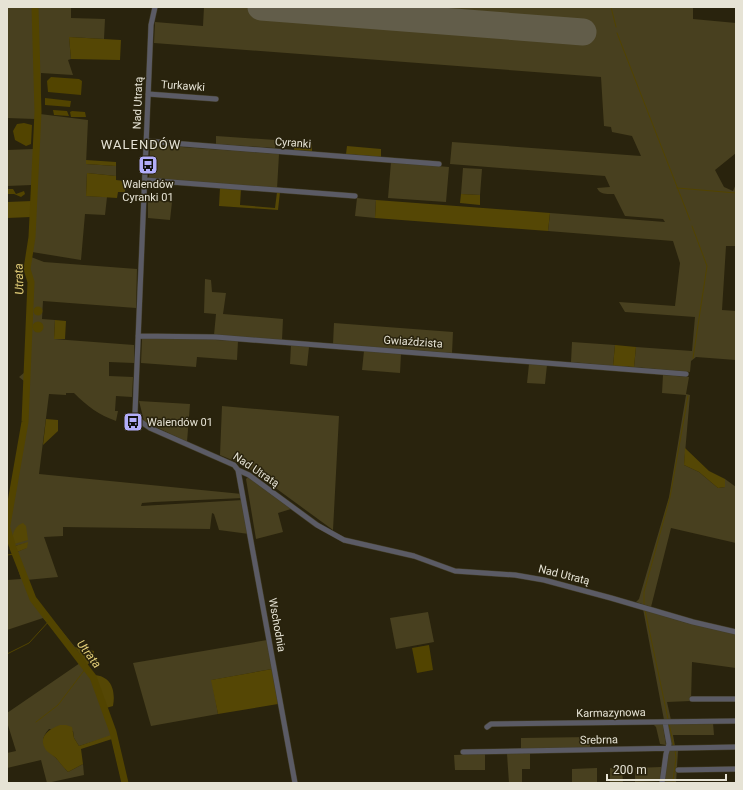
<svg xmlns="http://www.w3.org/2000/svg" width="743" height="790" viewBox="0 0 743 790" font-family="Roboto,sans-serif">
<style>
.green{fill:#48401f;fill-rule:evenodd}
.forest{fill:#554705}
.water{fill:#524400}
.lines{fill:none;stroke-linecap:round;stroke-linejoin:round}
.stream{stroke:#524400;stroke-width:1}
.river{stroke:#524400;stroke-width:7}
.runway{stroke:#625d4a;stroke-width:27}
.minor-casing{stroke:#433e29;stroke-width:6}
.minor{stroke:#5b5b65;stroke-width:5}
.labels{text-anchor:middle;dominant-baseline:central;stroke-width:3;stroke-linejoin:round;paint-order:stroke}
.street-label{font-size:11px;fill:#e6e3d5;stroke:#29230d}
.poi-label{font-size:11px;fill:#e6e3d5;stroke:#29230d}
.water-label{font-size:12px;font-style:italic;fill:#e3ce78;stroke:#29230d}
.quarter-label{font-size:13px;letter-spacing:1px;fill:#e6e3d5;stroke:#29230d}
</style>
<rect width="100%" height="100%" fill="#29230d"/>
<!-- green -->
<path class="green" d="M7,7H71V18L105,19L104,39L69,37L71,59L68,60L73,75L41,73L40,114L88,120L86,164L116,166V176L87,173L86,196L107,197L105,215L85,214L81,260L32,252L31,257L44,262L137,269L136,308L43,301L42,319L55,320L54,339L134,345V363L109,362V376L133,377L132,397L116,396L115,411H118L116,421C99,415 87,406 74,393H66V395L49,394L39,474L242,494L243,498L154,502L142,503L141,506L243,500L249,534L219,530L214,514L212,513L210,529L63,527V536L44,537L58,577L26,580L34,597L75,647L93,673L115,733L126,783H122L111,736L79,746L74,738L73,731L49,729C37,742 46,748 55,757C60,762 64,768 68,772L83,764L84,775L47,783L41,760L7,768V753L16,751L7,722V713L80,663L43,618L7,630V580L21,579L7,533V516L23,422L25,390L24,381L19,377L25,372L29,286L25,271L30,234L32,185L7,186V150L34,149L35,119L7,118ZM27,543L26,548L17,552L15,546Z
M204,7H693V19L736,23V153L715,170L724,187L733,191L736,184V246H726L722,310L736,311V360L696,357L691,361L690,372L634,367L636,347L692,351L695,317L625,312L619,302L675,306L680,263L673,241L548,231L550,213L665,222L663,219L625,216L614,194C607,194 600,195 597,188L610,187L605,176L450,164L452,142L641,156L632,136L612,132L611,127L604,126L601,77L154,43L155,22L203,26Z
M216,136L276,140L275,148L216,144Z
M154,145L279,154L277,189L150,179L149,178L150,146Z
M391,162L449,167L446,202L388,198Z
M463,168L482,169L480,195L461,194Z
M357,198L376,200L375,218L355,216Z
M148,200L172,202L170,220L148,218Z
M205,279L211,280L212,292L226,293L223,314L283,319L282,340L214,335L216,314L204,313Z
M334,323L453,332L452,353L333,344Z
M152,337L238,341L237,360L197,357L196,367L141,363L142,339Z
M572,342L615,345L613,366L571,362Z
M291,345L309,347L307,366L290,364Z
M364,351L401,354L400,373L362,370Z
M529,364L547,365L545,384L527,383Z
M663,375L689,377L686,394L690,395L684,465L699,472L718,488L725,487V479L736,487V543L671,528L651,607L636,602L639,599L669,497L686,395L662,393Z
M139,401L190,404L187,442L144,421Z
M222,406L339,416L333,530L244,465L220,455Z
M248,477L291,509L278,513L283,532L256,539L246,479Z
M643,609L683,622L736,634V668L692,662L691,701L667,702L671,720H664Z
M428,612L434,642L396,649L390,618Z
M267,640L272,669L212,680L218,714L151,726L133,663Z
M713,723L714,735H673L675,746L670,744L668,724Z
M653,724L663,725L666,745L660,744L656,727Z
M590,737V749L521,750V738Z
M669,750L678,751L676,783H664Z
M530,753V769H522V783H509L507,754Z
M485,754V770H455L454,755Z
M661,767L660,781L635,782V768Z
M597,768V783H572V769Z
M610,768H622L623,783H610Z"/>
<!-- forest -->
<path class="forest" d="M69,37L121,40L120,60L71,59Z
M295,142L312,143V151L294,150Z
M347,146L381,149V157L346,154Z
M86,160L116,162V166L86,164Z
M87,173L116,176V180L125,181V192H118L117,198L86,196Z
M220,188L241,189L240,205L275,208L277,192H280L278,210L219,206Z
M461,194L480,195V205L460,203Z
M376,200L550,213L548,231L375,218Z
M32,201L31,217L7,218V202Z
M55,320L66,321L65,339H54Z
M615,345L636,347L634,367L613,366Z
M46,419L58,420V431L43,445Z
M685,448L709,471L725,479V487L718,488L699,472L684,465Z
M23,523L26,526L28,540L14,544C11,536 14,526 23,523Z
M28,542L27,548L17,552L15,546Z
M75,647L94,651L93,660L87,665Z
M272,669L278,704L218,714L211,680Z
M94,675C111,676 116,690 113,706L106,708Z
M60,725H66L72,727L74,738L79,746L111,735L112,739L81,749L83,764L68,772C64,768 60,763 56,758C53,755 48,753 46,750C37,737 49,729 60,725Z"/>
<!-- water -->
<path class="water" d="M51,77L79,79L82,81L81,95L48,92L47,81Z
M45,98L71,101L70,107L45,105Z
M53,110L67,111L69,116L54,115Z
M72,111L85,112L86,117H71L70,112Z
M24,123L32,125L31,144L26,146L15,140L13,131L17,124Z
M7,189H13L16,194L24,191L25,194L21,197L14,194H7Z
M33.5 311a4.5 4.5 0 1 1 9 0a4.5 4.5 0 1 1-9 0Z
M32.5 327a5.5 5.5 0 1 1 11 0a5.5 5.5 0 1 1-11 0Z
M429,645L433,670L417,673L412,648Z"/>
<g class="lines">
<!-- stream -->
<path class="stream" d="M611,7L616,27
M617,33L690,220
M677,188L736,193
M692,226L707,266L693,358
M7,555L15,554
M644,605V592L670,497L688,396
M645,610L668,719
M7,654L29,643L50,620
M36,722L58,705L86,668
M669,724L674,746
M673,781L676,758L675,750"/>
<!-- river -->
<path class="river" d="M7,525L25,422L31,282L27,269L32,237L38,112L35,7
M7,528L12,545
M13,548L33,599L93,677L113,732L125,783"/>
<!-- runway -->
<path class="runway" d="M261,7L583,32"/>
<!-- minor casing -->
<g class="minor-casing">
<path id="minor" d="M155,7L151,25L135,413L137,419L150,428L234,465L238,470L249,475L317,525L344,540L414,556L455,571L515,575L544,580L611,598L693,622L736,632
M148,94L216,99
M146,141L439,164
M145,180L355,196
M138,336L216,337L686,374
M238,470L295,783
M692,699H736
M487,727L491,724L736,721
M463,752L736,747
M678,770L736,769
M662,783L666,754L669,744L665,722"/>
</g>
<!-- minor -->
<use href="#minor" class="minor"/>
</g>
<!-- icons -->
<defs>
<g id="bus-square" transform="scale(1)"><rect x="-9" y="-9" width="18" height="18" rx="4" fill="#b2adf9" stroke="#29230d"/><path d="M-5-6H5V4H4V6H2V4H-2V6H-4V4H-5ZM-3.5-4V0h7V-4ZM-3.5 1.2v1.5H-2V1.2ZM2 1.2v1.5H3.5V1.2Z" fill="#111"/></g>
</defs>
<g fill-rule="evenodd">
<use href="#bus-square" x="148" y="165"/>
<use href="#bus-square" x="133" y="422"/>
</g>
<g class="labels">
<!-- street labels -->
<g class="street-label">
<text transform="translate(183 86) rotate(4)">Turkawki</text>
<text transform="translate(138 103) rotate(-88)">Nad Utratą</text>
<text transform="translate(293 143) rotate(4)">Cyranki</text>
<text transform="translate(413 342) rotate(4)">Gwiaździsta</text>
<text transform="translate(256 470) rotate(34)">Nad Utratą</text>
<text transform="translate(564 575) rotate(14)">Nad Utratą</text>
<text transform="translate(277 625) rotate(80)">Wschodnia</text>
<text transform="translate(611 713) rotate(-1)">Karmazynowa</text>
<text transform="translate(599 740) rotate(-1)">Srebrna</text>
</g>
<!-- poi labels -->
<g class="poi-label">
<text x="148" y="184">Walendów<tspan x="148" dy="13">Cyranki 01</tspan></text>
<text x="147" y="422" text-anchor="start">Walendów 01</text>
</g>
<!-- water labels -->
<g class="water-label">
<text transform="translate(19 279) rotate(-92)">Utrata</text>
<text transform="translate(89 654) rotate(53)">Utrata</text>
</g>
<!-- quarter labels -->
<g class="quarter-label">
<text x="141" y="144">WALENDÓW</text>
</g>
</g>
<!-- border -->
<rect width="743" height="790" fill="none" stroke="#e6e3d5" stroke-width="16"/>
<!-- scale -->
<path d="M607 774v6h119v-6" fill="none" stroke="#e6e3d5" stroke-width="2"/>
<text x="613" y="774" font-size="12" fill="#e6e3d5" stroke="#29230d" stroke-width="3" paint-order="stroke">200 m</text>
</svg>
